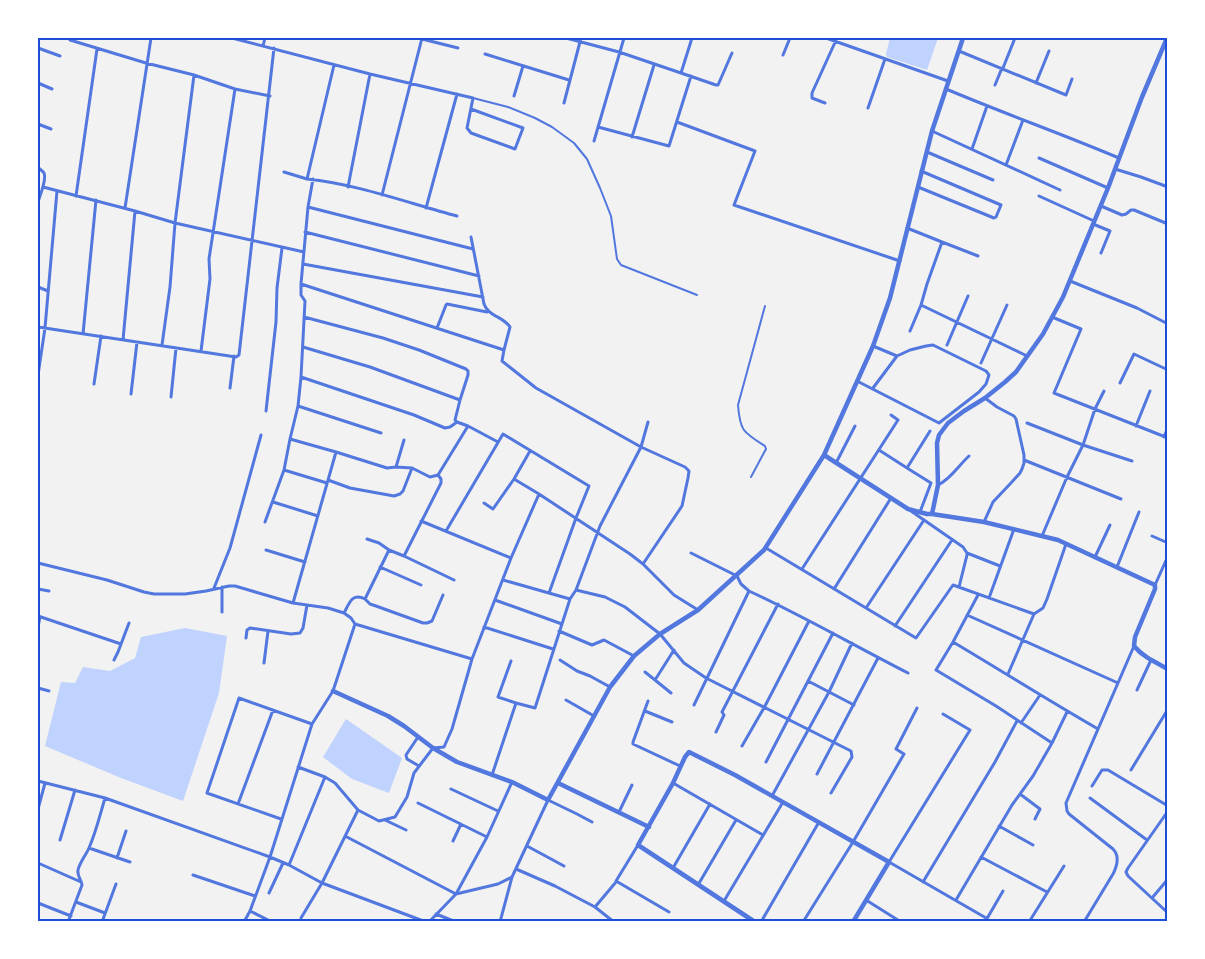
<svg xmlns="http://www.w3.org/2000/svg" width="1205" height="959" viewBox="0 0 1205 959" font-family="Ubuntu,sans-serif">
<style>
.water{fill:#bfd3fe}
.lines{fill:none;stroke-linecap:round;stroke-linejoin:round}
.service{stroke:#5277de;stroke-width:2}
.minor{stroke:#5277de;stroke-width:3}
.tertiary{stroke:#5277de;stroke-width:4.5}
.secondary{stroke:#1d4ed8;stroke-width:4.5}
.neatline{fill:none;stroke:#1d4ed8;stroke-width:2}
</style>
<rect width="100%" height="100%" fill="#f2f2f2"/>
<!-- water -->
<path class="water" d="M890,38H938L927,70L887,57L886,54Z
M185,628L227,636L219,693L183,801L121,778L45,746L61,682L75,683L83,667L110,671L135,658L141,637Z
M346,719L402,758L389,793L352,779L323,757Z"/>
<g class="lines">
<!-- service -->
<path class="service" d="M473,98L508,107L535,118L552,127L574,143L587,159L600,188L611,216L617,259L621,265L697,295
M751,477L766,449L765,446C743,432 740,431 738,405L765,306"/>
<!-- minor -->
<path class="minor" d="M232,38L370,74L473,98L467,128L471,133L515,149L523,128L471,109
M566,38L619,52L681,73L692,38
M826,38L948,81
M422,39L458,48
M70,40L146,63L194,75L235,89L270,96
M263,46L265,38
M38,48L60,56
M959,51L1066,95L1072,79
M485,54L569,80
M783,55L790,38
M334,65L307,179C357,184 408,203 457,216
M1003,68L1015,38
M681,73L716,85H718L732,53
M38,83L52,89
M1036,83L1049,51
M995,85L1002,68
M946,89C1003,113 1062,134 1119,158
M514,96L523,66
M564,103L581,38
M825,103L812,98V93L837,38
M868,108L885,59
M677,122L755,151L734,205L900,261
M38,124L51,129
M598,127L669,146L691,76
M932,131L1060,190
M632,137L654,65
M594,141L624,38
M972,149L987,106
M927,152L993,180
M1039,158L1108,188
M1006,165L1023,120
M38,167C39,169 43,171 44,173C47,180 40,195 38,202
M1115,169L1141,177L1168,187
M284,172L307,179
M313,179L308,207L301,284V295L305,301L301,377L298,406L290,439L336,452L387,468L396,467L412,468L430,477L438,475L468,426
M43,187L135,211L175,223L304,252
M348,187L370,74
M918,187L994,218L996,217L1001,205L921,171
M382,195L422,38
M76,196L97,49
M1039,196L1094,221
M1101,206L1122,215L1126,214L1131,210H1134L1168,224
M308,207L473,249
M125,208L151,38
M426,208L457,94
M1093,224L1110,231L1101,253
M907,228L942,242L927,284L921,305L1027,356
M305,232L479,276
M471,237L484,304C488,316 504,317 510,327L504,350L502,361L536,388L641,447L600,526L576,590L570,599L535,708L516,703
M942,242L978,256
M303,264L483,297
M1070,281L1137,308L1168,324
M301,284L504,350
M38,287L48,291
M304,317L383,338L419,350L466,369L468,371V375L460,400L455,420L457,422L468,426L498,442
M1052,317L1081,329L1054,393L1168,438
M38,327L236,357L239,355L274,48
M437,328L446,305L447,304L487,312
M910,331L921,305
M83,334L96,200
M123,340L135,211
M162,345L170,287L175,223L194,75
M947,345L968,296
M873,346L897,356
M303,347L370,367L460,400
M201,351L210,279L209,259L235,89
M981,363L1007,305
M38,375L45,328L57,191
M301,377L414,415L445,428L450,427L457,422
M857,381L939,423L979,392L986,384L989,375L986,371L933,345L926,346L910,350L897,356L873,388
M1120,383L1134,354L1168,370
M94,384L101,336
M230,388L234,356
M131,394L137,342
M171,397L176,348
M298,406L381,433
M266,411L276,322L277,288L282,248
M1027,423L1083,445L1132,461
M1136,426L1150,391
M1164,437L1168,427
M879,450L907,468
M1024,460L1121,499
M836,463L855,426
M396,467L404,440
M284,470L327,483
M514,479L539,494L630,554L643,564L674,595L698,610
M328,480L350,488L394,496L400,494L403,491L412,468
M938,485C951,479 958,466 969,456
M273,502L318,516
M484,503L493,509L514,479L530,451
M911,511L963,547L967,553V555L959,587
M920,512L931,483L907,468L930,431
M421,521L511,558
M265,522L284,470L290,439
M984,522L993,502L1010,484L1020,473L1022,469L1024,463V455L1016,419L1014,416L997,407L985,398
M446,531L503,434L589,486L576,518L549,593
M1042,536L1067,477L1083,445L1095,409L1104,391
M1152,536L1168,543
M367,539L379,543L389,550
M766,548L916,638L953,585L1034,614
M266,550L305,562
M691,553L737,576L741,584L749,591C803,616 855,646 908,673
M967,553L1000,566
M404,556L454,580
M1095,557L1110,525
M38,563L107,580L144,592L154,594H185L206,591L229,586H235L293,603L328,608L344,613L351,618L355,624L333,691L312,724L270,857L250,911L244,922
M643,564L682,506L688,478L689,471L685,467L641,447L648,422
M380,567L421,585
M1117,567L1139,512
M802,569L898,420L891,415
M503,580L570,599
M1155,585L1168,556
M222,587V612
M214,588L230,548L261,435
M38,589L49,591
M834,589L891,498
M576,590L605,597L625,607L660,634L684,663L706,678L851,751L852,757L831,793
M978,595L953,642L936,670L996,706L1052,743
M989,598L1014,529
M365,599L370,604L376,606L423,623H427L432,621L443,595
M495,600L562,624
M293,603L336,452
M866,608L924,520
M344,613C349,604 352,592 365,599L389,550L404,556L441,483V479L438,475
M967,615L1118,683
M38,616L121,644
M355,624L472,659
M895,626L952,540
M38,627L40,617
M484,627L553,649
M559,631L592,645L604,640L634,656
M246,638L247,630L250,628L291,634L300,633L303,628L307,605
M953,642C1002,671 1049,701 1098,729
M114,660L118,652L129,623
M560,660L577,671L590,676L610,687
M264,663L268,631
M645,672L655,680L674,650
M1008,674L1034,614L1043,608L1047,599L1066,544
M655,680L671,693
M808,681L854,705
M38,688L49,691
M1137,690L1151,660
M566,700L594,716
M648,701L633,742V744L680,766
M694,705L749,591
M645,711L672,722
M943,714L970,730L889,862L993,922
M1021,723L1040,695
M716,732L724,715L722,712L778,604
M418,737L406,755L407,759L419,766
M742,746L765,706L809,621
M766,762L833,633
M298,767L325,777L335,783L358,810L322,883L301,918
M1131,770L1168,709
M817,774L878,658
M492,775L516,703L498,697L511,661
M38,781L105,798L270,857L289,865L322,883L426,922
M673,783L763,835
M1092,786L1102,770H1108L1168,806
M451,789L498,811
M1167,793H1168
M1020,794L1040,809L1035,819
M772,796L829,692L852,643
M1090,798L1147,840
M418,803L487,837L512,782
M238,804L273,710
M38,809L45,783
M358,810L379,821L395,817L407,797L414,773L433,748L444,747L452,729L472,659L511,558L539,494
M1168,811L1128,868L1126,872L1128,876L1168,913
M619,812L632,785
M281,819L207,793L239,698L312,724
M385,820L406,830
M999,826L1033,845
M345,836L456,894L487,837
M60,840L75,790
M453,841L461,824
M638,845L616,881L669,912
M527,846L564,866
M89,848L130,862
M981,857L1047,892
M117,858L126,831
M38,863L81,882
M289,865L325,777
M673,868L710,804
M516,869L555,886L595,907
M193,875L255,896
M923,882L995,762L1017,721
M698,885L736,820
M269,893L283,863
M1152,898L1168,879
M866,900L901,922
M956,900L1012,805L1033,776L1052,743L1067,712
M724,901L783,802
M76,902L105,913
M38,903L71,916
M250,911L272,922
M436,914L456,922
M68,922L82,885C81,879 77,876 78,870C80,862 86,855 89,848C96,832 100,815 105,798
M102,922L116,884
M429,922L456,894L498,884L512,877L548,800L577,814L592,822
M500,922L512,877
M614,922L595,907L616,882
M761,922L819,822
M803,922L853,842L904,754L896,749L917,708
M985,922L1003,891
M1029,922L1064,866
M1084,922L1113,874C1117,866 1120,856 1113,849L1069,814L1067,811L1066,803L1134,646"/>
<!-- tertiary -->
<path class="tertiary" d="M824,455L908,509L927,514H932L984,522L1058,540L1155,585V589L1135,637L1134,646C1143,657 1155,662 1168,669
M932,514L938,485L937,443L939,435L948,423L964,411L985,398L1005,382L1016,372L1043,334L1063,297L1108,188L1142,97L1167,38
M333,691L388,716L404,726L433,748L457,762L512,782L548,800L610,687L634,656L660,634L698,610L764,550L824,455L873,346L890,298L932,131L963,38
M558,783L649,827
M755,922L638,845L673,783L685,757L689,752L735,775L889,862L853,922"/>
<!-- secondary -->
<path class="secondary" d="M1165,38L1168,39"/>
</g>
<!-- border -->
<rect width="1205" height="959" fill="none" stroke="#ffffff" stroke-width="78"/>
<rect x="39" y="39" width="1127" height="881" class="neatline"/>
</svg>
